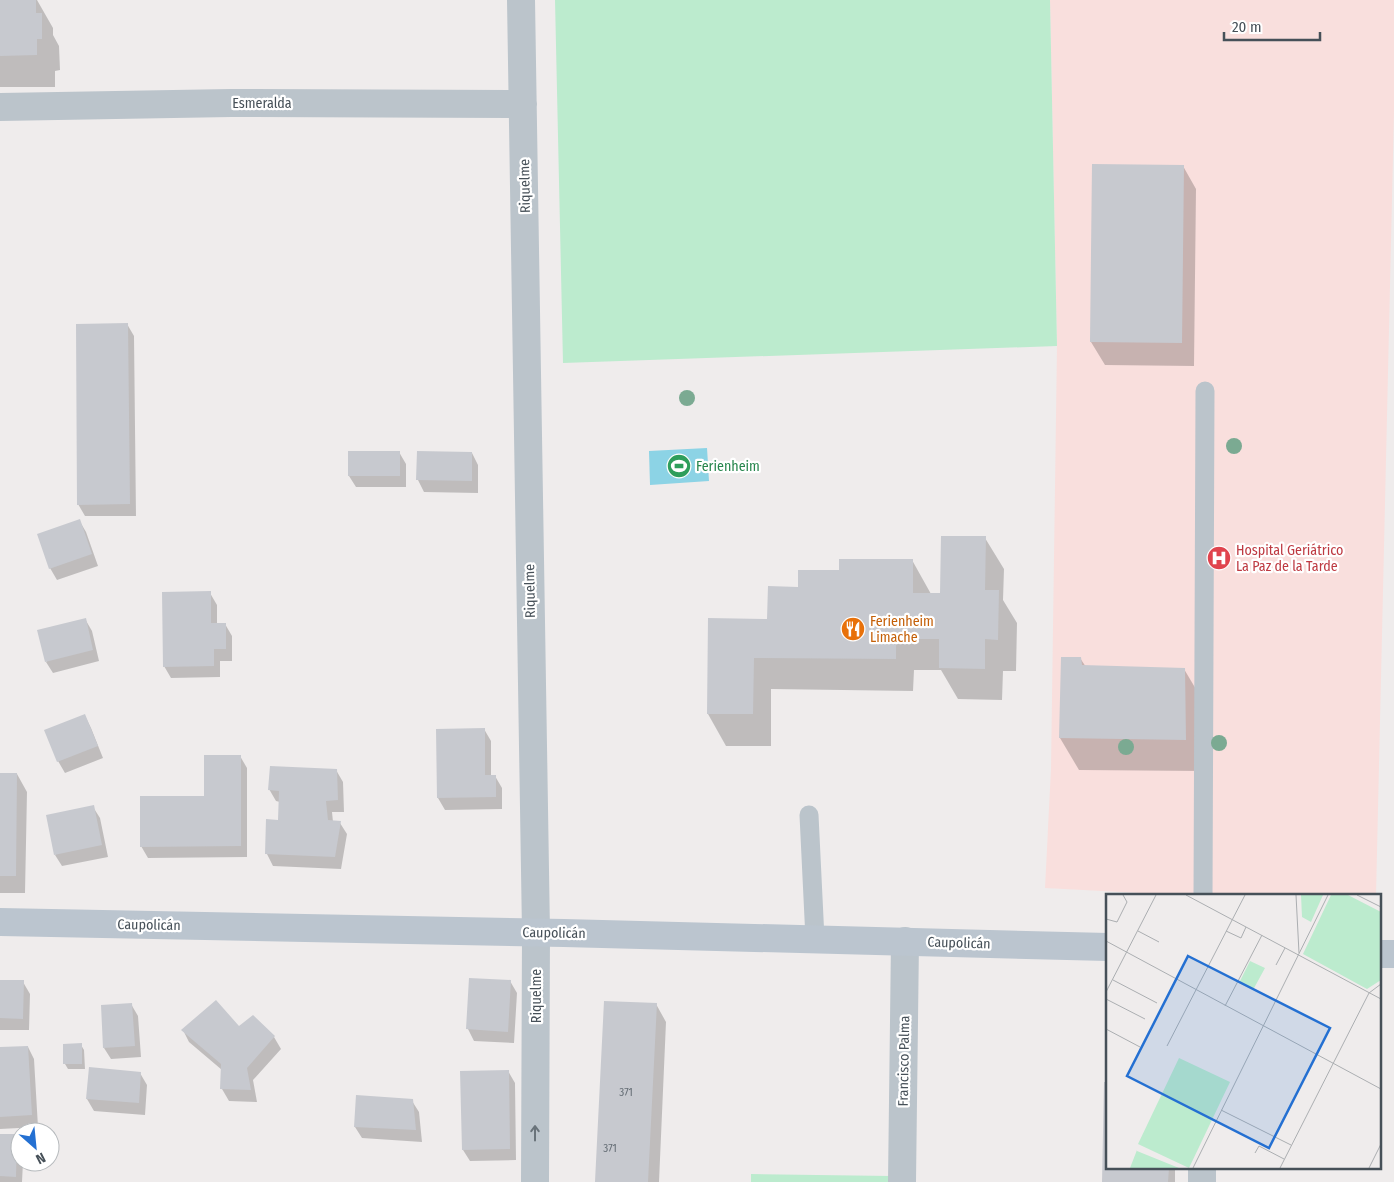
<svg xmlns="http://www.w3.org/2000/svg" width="1394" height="1182" viewBox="0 0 1394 1182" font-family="'Fira Sans Condensed',sans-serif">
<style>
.medical{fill:#f9dfdd}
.green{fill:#bcebce}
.water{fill:#8cd3e5}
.shadow{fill:#0003}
.building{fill:#c7c9cf}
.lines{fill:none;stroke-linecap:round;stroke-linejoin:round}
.lane{stroke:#bbc4cb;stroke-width:19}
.street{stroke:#bbc4cb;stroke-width:28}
.secondary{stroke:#bbc5cf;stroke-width:28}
.tree{fill:#7baa92}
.oneway{stroke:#69737a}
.labels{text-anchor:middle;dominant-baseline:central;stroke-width:4.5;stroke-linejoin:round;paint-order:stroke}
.number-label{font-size:11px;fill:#666e76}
.street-label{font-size:14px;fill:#465058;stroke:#fff}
.leisure-label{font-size:14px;fill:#27864d;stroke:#fff;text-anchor:start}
.health-label{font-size:14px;fill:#be3a42;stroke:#fff;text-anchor:start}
.food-label{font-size:14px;fill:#c56008;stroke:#fff;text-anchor:start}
.inset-road{fill:none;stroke:#abaeb1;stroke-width:1}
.view{fill:#2470d2;fill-opacity:0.15;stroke:#2470d2;stroke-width:2.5}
.inset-edge{fill:none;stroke:#465058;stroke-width:2.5}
</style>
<rect width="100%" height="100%" fill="#efecec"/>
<!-- medical -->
<path class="medical" d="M1050,0H1394V111L1376,896H1197L1045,888L1051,769L1057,346Z"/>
<!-- green -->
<path class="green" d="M555,0H1050L1057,346L563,363Z
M751,1174L891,1176V1182H751Z"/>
<!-- water -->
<path class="water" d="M707,448L709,481L650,485L649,451Z"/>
<!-- shadow -->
<path class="shadow" d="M0,0H37L53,28V35L59,46L60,70L55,71V87H0Z
M1183,166L1196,189L1194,366L1105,365L1091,342Z
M127,324L134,336L136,516H85L78,504Z
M399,452L406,464V487H356L349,476Z
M472,453L478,465V493L424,492L418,480Z
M79,520L86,532L98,566L57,580L50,568Z
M985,538L1004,569L1003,600L1017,623L1016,671H1003L1002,700L958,699L941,670H914L913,691L771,689V746H726L708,714L768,620L799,588L840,571L912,560L931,594H941Z
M210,593L217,605V624H225L232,636V661H220V677L171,678L164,666Z
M85,619L92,631L99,661L53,673L46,662Z
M1080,658L1086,667L1184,669L1203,701V771L1079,770L1060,738Z
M85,716L91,728L103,758L65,773L58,761Z
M484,729L491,741V776H495L502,788V809L445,810L438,798Z
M240,756L247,768V857L148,858L141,846L205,797Z
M336,770L343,782L344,812H332L333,822L340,823L347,834L341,869L273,866L267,854V820L279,821L280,802L276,801L269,789Z
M0,774H17L27,792L25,893H0Z
M93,807L100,818L108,857L62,866L55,855Z
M470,979L510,981L517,993L514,1043L474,1041L468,1029Z
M0,981L23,982L30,994L29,1030H0Z
M131,1004L138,1016L141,1057L111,1059L104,1048Z
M656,1004L666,1022L659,1182H597Z
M239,1028L274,1037L281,1049L253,1080L257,1102L229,1101L222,1089V1070L189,1042L183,1030Z
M81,1045L84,1050L85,1069H68L65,1064Z
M28,1047L34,1059L38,1127L0,1129V1049Z
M508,1071L515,1083L516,1160L470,1161L463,1150Z
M140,1073L147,1085L145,1115L94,1111L87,1099Z
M412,1101L419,1112L422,1142L362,1138L355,1127Z
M0,1135H16L20,1142V1162H23L22,1182H0Z
M1108,1168H1175V1182H1103Z"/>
<!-- building -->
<path class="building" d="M0,0H36V13H42V39H37V55L0,56Z
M1092,164L1184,165L1182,343L1090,342Z
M128,323L130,504L77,505L76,324Z
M348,451H400V476H348Z
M417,451L472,452V481L416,480Z
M80,519L92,554L49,569L37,534Z
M941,536H986L985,590H999L998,640L985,639V669L939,668V639H896V659L754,658L753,714H707L708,618L767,619L768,586L798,587V570H839V559H913V593H940Z
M211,591V623H226V649H214V666L163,667L162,592Z
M86,618L93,650L45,662L37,630Z
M1061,657H1081L1082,665L1185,668L1186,740L1059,738Z
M85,714L98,746L57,762L44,730Z
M485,728V775H496V797L437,798L436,729Z
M204,755H241V846L140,847V796H204Z
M270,766L337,769L338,800L326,801L328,820L341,821L335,857L265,854L266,819L278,820L279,791L268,790Z
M0,773H17L16,876H0Z
M94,805L102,845L54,855L46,815Z
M469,978L511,980L508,1032L466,1029Z
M0,980H24L23,1019L0,1018Z
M216,1000L239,1026L253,1015L275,1036L247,1068L251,1090L220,1089L221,1064L181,1030Z
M604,1001L657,1003L648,1182H595Z
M132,1003L135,1046L103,1048L101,1005Z
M82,1043V1064H63V1044Z
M28,1046L32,1115L0,1117V1047Z
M89,1067L141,1072L139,1103L86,1099Z
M509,1070L510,1149L462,1150L460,1071Z
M1104,1082H1108V1168H1169L1168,1182H1102Z
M356,1095L413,1099L416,1130L354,1127Z
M0,1134H17L16,1177L0,1176Z"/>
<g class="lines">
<!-- lane -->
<path class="lane" d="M809,815L815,939
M1203,896L1205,391"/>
<!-- street -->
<path class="street" d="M521,0L536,932L535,1182
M0,107L231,103L523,104
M902,1182L905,941
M1202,1182V1168"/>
<!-- secondary -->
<path class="secondary" d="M0,922L564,933L1108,947
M1380,954H1394"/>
</g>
<!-- trees -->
<g class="tree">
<circle cx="687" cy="398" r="8"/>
<circle cx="1234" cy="446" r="8"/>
<circle cx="1219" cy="743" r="8"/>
<circle cx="1126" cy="747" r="8"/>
</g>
<!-- one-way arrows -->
<defs><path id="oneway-shaft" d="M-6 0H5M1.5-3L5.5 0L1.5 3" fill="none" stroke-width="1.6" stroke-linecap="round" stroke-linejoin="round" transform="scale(1.25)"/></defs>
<use class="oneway" href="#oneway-shaft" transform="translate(535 1133) rotate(-90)"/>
<!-- icons -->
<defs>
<g id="stadium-disc" transform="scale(1.25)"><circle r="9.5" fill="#2e9e5b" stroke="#fff"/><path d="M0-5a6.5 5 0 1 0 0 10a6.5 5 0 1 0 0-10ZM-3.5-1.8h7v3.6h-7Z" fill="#fff"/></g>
<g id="hospital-disc" transform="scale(1.25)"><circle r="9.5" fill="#e0444e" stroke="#fff"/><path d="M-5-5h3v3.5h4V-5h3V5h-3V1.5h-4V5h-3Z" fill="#fff"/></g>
<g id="restaurant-disc" transform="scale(1.25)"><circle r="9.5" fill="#e8710a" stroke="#fff"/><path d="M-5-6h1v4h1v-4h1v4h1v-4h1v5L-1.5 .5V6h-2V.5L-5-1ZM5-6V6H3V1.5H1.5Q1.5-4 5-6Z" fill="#fff"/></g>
</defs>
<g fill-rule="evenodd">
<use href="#stadium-disc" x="679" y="466"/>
<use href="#hospital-disc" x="1219" y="558"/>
<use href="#restaurant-disc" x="853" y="629"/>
</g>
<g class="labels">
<!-- number labels -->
<g class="number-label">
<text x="626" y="1092">371</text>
<text x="610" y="1148">371</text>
</g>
<!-- street labels -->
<g class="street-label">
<text x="262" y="103">Esmeralda</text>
<text transform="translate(525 186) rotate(-91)">Riquelme</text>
<text transform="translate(530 591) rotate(-91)">Riquelme</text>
<text transform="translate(149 925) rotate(1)">Caupolicán</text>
<text transform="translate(554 933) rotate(1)">Caupolicán</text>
<text transform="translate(959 943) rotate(2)">Caupolicán</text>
<text transform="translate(536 996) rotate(-90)">Riquelme</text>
<text transform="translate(904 1061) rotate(-89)">Francisco Palma</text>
</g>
<!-- leisure labels -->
<g class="leisure-label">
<text x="696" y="466">Ferienheim</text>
</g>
<!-- health labels -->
<g class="health-label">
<text x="1236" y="550">Hospital Geriátrico<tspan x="1236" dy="16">La Paz de la Tarde</tspan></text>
</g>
<!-- food labels -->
<g class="food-label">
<text x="870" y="621">Ferienheim<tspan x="870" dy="16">Limache</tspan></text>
</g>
</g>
<!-- overview -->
<g transform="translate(1106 894)">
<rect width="275" height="275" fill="#efecec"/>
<path d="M195,1H217L205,28L196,23ZM225,1H242L275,18V86L261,95L197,60ZM144,67L159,74L147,96L133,89ZM73,164L124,188L83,274L32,250ZM31,256V257L73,274H24Z" fill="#bcebce"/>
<path class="inset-road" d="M80,1L275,105M190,1L193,59M251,1L275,13M0,25L11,28L21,8L17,1M32,37L53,48M120,37L135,44L140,33M0,47L275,195M170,71L179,54M7,86L51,109M0,98L50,1M0,105L39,125M119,112L156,41M0,135L34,153M61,152L139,1M115,216L185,251M149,259L153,252L178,265M87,274L222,1M174,274L263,99L275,90M263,274L275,250"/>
<path class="view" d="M82,62L224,134L163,254L21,182Z"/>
<rect width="275" height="275" class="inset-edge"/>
</g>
<!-- north arrow -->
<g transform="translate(35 1147) rotate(153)"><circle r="24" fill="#ffffff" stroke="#b5b9bc"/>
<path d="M0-4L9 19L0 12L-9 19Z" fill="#2470d2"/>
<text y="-8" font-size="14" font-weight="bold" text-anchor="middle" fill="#465058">N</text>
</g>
<!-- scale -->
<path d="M1224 32v8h96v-8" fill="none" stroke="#465058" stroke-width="2.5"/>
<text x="1232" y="32" font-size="15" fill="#465058" stroke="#ffffff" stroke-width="4" paint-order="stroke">20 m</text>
</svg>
